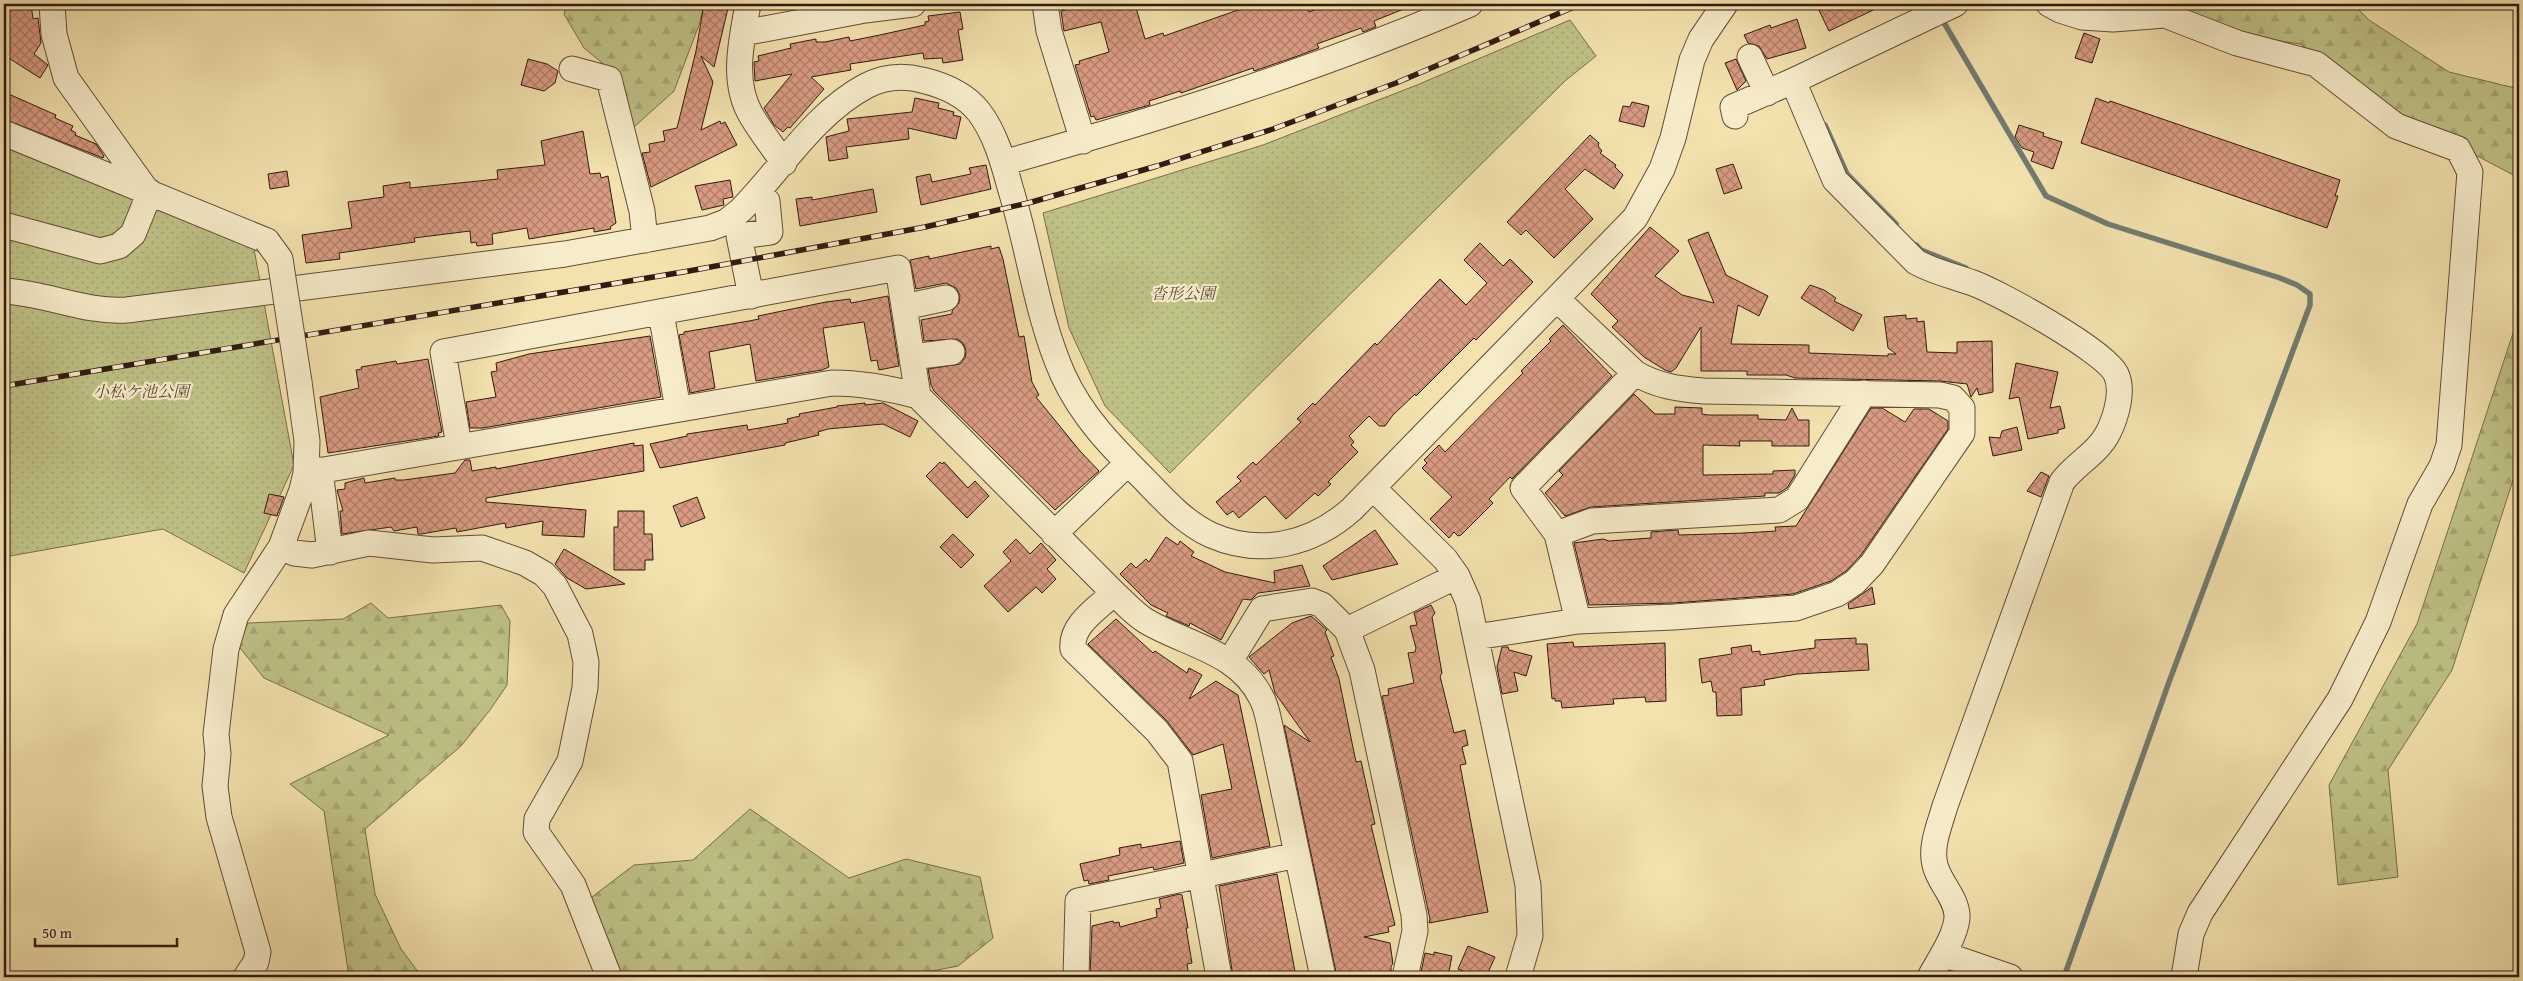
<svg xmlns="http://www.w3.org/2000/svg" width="2523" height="981" viewBox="0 0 2523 981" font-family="'Gentium Book Plus','Noto Serif JP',serif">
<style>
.forest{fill:url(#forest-firs);stroke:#786e4c}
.park{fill:url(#park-dots);stroke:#786e4c}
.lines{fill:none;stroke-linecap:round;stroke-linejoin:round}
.stream{stroke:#717c70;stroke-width:5.5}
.building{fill:url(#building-cross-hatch);stroke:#311a10}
.minor-casing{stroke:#624c38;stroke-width:27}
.minor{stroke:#f7ecca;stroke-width:25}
.rail-casing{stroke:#311a10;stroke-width:5.5}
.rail{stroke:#f7ecca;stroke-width:4;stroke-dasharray:11;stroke-linecap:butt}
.minor-bridge-casing{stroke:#624c38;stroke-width:27;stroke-linecap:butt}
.minor-bridge{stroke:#f7ecca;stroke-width:25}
.labels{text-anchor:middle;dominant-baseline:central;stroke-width:4.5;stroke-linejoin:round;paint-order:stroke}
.park-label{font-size:16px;font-style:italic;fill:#5c4c34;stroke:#f7ecca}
</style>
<defs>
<pattern id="forest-firs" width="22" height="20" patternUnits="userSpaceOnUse" patternTransform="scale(1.25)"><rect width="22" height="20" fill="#bfc287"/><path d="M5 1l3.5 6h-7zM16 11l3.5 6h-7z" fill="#a5a674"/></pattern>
<pattern id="park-dots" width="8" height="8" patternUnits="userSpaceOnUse" patternTransform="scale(1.25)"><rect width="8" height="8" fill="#bfc287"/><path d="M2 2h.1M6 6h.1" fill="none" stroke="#a5a674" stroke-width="1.8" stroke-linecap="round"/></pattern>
<pattern id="building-cross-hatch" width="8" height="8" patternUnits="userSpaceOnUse" patternTransform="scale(1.25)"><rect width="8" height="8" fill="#d99b82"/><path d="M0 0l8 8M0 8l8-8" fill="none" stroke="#b17e69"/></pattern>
</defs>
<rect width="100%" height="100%" fill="#f3e2ae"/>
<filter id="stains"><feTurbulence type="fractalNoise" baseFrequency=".004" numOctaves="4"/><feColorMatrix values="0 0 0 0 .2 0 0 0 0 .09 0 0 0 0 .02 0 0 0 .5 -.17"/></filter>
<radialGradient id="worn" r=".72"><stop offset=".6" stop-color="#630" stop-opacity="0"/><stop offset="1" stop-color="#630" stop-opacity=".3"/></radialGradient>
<!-- forest -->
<path class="forest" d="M567,4H704L699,25L674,91L634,127L612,71L584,48L564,14Z
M2119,4H2353L2369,20L2449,72L2519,89V178L2411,121L2300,44L2173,24Z
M2519,315V470L2514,477L2452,670L2388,770L2398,877L2338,885L2329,785L2417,624Z
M371,603L388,618L501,605L510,621L507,685L490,710L461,746L365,829L375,894L401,949L422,977H349L324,811L290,784L389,735L264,678L237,644L248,623L343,619Z
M750,809L849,878L906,859L980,877L993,938L958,966L901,977H609L584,903L634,865L693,860Z"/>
<!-- park -->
<path class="park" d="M1570,20L1596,56L1565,81L1170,473L1105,406L1069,328L1043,213L1263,145L1417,85Z
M4,146L254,249L294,465L244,573L163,529L4,557Z"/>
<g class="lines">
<!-- stream -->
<path class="stream" d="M1940,16L2046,196L2108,224L2280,278L2297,285L2310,294V305L2169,682L2064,977
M1825,125L1847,174L1896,224
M1916,245L1921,250L1966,268"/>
</g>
<!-- building -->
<path class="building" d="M4,4H31L33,19L38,18L41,43L34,54L48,65L40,78L4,55Z
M704,4H729L714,67L701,56L713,82L701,130L720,121L721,124L725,122L737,145L651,187L642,153L650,152L649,144L665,141L663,131L677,128L696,51Z
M1095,4H1135L1145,39L1163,33L1164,36L1255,4H1305L1309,12L1330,4H1416L1374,21L1376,27L1363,32L1361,28L1317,44L1319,48L1295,57L1254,71L1253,68L1181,93L1180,91L1149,101L1150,105L1096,120L1094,116L1091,117L1075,65L1080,64L1079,61L1109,52L1101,22L1064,31L1061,11Z
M1816,4H1886L1829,31Z
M960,12L963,29L958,30L963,60L943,63L942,58L924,59L923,53L850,64L851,70L811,77L824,89L790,128L788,127L783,132L774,125L764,108L792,74L755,81L754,62L759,61L758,56L791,48L790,44L816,39V42H825L849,37L850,41L880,35L925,25V22L929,21L928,16Z
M1797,19L1806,48L1767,59L1759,46L1748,43L1744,35L1770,25L1771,28Z
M2084,33L2100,39L2092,63L2075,58Z
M528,59L547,64L558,71L555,83L544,91L521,85Z
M1736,59L1746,81L1737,90L1725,63Z
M4,92L56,115L55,118L73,126L71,130L76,133L75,135L96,144L104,156L103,158L4,119Z
M915,98L939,103L938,108L954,112L953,115L961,117L956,139L908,128L909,139L846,147L848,158L829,161L826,137L849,131L847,119L912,112Z
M2096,98L2109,103L2110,101L2340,180L2335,196H2338L2327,228L2081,143Z
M1632,102L1649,106L1644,127L1619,121L1623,106L1630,107Z
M2019,125L2044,133L2043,136L2062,142L2053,169L2031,161L2034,152L2022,148L2015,137Z
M583,131L590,174L600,173L601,178L608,176L616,223L610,227L611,229L594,232V228L529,239L527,228L492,234L493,244L477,246L476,242L471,243L470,231L414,238L415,242L339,253L340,259L306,263L302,235L352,228L348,202L384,197L383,186L410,182V188L498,179L497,170L545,165L541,141Z
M1590,135L1599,143L1598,146L1602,151L1600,153L1616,165L1615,167L1623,175L1614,189L1585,169L1565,189L1593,219L1554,258L1526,230L1521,235L1507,222Z
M1733,164L1742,188L1724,194L1716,169Z
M986,165L991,189L921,205L916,177L930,174L932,182L971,174L969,168Z
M287,171L289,186L270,189L268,174Z
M730,180L733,197L723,199L724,205L702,210L695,186Z
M873,189L877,212L800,226L796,199L812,197V200Z
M1650,227L1679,251L1655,276L1682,295L1714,303L1688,240L1708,232L1726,275L1768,296L1759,316L1738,305L1731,344L1809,345V353L1888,356V354H1896L1888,348L1884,317L1906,315V319L1917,318V322L1924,321L1927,352L1957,353V342L1992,341L1993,392L1979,395L1977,388L1971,397L1967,384L1940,381L1795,378L1786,375H1747V371H1701V327L1676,368L1671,372L1665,370L1644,357L1612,327L1618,321L1591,294Z
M1480,243L1503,266L1510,259L1533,282L1476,340L1474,338L1416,396L1415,394L1393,415L1385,426H1379L1369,416L1349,436L1354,442L1351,445L1358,452L1328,482L1331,484L1318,496L1315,493L1286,519L1265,496L1239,518L1233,511L1227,515L1216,502L1241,481L1237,477L1253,462L1256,465L1301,422L1297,419L1313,403L1315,405L1375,343L1377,345L1440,279L1466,305L1487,283L1464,260Z
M991,246V249L999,247L1003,259L1019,337L1024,336L1032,382L1039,395L1036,397L1080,451L1099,471L1055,510L934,391L931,385L928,369L960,364L965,358L966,350L963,343L957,339L924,341L921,320L952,314V311L959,303L960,295L956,288L946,283L916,289L910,260L929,256V259Z
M1810,285L1824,290L1836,298L1834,301L1862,315L1853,331L1801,298Z
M888,296L899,366L879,370L877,360L871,361L864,322L823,328L829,367L822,370L756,381L750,344L709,352L715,388L690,393L679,335L684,334V332L749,321L759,319L758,316L826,302L850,299L851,303Z
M1563,325L1612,376L1512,479L1510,477L1489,499L1493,503L1461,535L1458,536L1454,532L1449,538L1430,519L1452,497L1422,468L1427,463L1424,460L1439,445L1445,452L1523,373L1521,371L1551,341L1549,339Z
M650,336L661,397L483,428H470L466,402L496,397L491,372L497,371L496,363L529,354Z
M428,359L442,432L438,433L439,436L328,453L320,397L359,388L356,370L362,369L361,367L396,361L397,364Z
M2016,363L2058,372L2050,408L2060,406L2065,428L2058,430V433L2028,439L2019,397L2009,399Z
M1634,394L1655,414H1675V407L1702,408V414L1708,415H1758V419L1786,420L1792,408L1798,420H1809V446H1772V441H1739L1740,446L1703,445V475L1773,474V471L1795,470V475L1787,488L1779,493H1765V496L1591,507L1565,516L1545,493L1563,475L1559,471Z
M865,403V405L883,403L918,421L910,437L883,424L828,429L818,432L819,435L785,443V445L660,468L650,444L687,436V434L747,425L748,430L788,423L787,419L800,416L799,414L837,407V406Z
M1871,408H1882L1905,422L1914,409H1929L1948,421V429L1861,555L1846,571L1831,581L1793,594L1673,603L1589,605L1574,543L1603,539L1609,541L1651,538V532L1678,530L1679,535L1744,533L1776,531L1775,527L1796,526Z
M2017,427L2022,450L1993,456L1989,437L2000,438L2002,431Z
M634,443V446L643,445L644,471L486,498V502L586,510L584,537L542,535L543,521L506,528L505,523L457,532L456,528L421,534H418L417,527L394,531L391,527L342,534L340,511H343L337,490L345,489V483L364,478L365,483L395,478V480H404L455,473L465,460H470L472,471L496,467V469Z
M940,462L942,464L944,462L968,488L975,481L989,496L967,518L926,476Z
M2041,472L2049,476L2041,497L2027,491Z
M269,494L284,497L277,516L264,513Z
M697,497L705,518L681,527L673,506Z
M618,511H644V534H652L653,560H645V570H614V527H618Z
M1375,530L1398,564L1332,580L1323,566Z
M953,534L974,555L961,568L940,547Z
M1166,537L1178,545L1180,541L1194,552L1191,556L1225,572L1275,583L1274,571L1302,565L1310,586L1258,593L1251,600L1243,599L1221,640L1190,623L1189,626L1166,616L1168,613L1151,605L1120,574L1131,563L1136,568L1146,559L1149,562Z
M1016,539L1030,554L1041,543L1056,560L1047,569L1056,579L1042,593L1036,587L1008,612L984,586L1011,561L1003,552Z
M564,549L625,584L586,589L567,578L555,564Z
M1872,587L1875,604L1849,609L1848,604Z
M1431,605L1435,613L1432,617L1442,673L1440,676L1454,733L1465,730L1468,745L1462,747L1466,764L1460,765L1488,912L1429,923L1430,919L1382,696L1389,695L1388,689L1414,683L1408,653L1415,652L1416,648L1410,626L1417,625L1414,613Z
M1311,616L1327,630L1325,632L1334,656L1331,657L1339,679L1356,762L1361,761L1375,824L1371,825L1395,925L1388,927L1389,932L1364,937L1390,943L1393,964L1391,966V975L1337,977L1284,725L1310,742L1275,693L1269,670L1264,674L1249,657L1292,623Z
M1116,619L1153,653L1155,651L1187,673L1189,668L1202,675L1189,699L1216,681L1238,695L1270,846L1212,858L1201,795L1232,789L1223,744L1193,755L1167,721L1088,644Z
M1856,638V644H1867L1869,670L1797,674L1764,680L1765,685L1741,688L1742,715L1717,716L1716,692H1713L1711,681L1702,683L1699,659L1732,654L1731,648L1751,645L1752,652L1760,651V655L1815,648V640Z
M1573,642L1574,647L1665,643L1666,701L1646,702L1645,697L1613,699L1614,704L1562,708L1561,701H1555V698L1552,699L1547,644Z
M1502,647H1508L1509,650L1532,656L1526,676L1514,672L1518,691L1502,694L1497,667Z
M1180,841L1184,863L1154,870L1153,867L1108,876L1109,880L1089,884L1088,880L1084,881L1080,864L1120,855L1119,848L1141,844V848Z
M1277,874L1296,977H1233L1219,886Z
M1179,894L1182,895L1188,928H1186L1192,963L1187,964L1189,977H1090L1092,926L1113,921L1114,923L1119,922L1120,927L1157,917L1156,909L1161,908L1159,899Z
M1468,946L1495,957L1486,977H1478L1458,969Z
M1434,952L1452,956L1448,977H1430V974L1421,972L1425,953L1434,955Z"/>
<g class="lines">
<!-- minor casing -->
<g class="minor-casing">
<path id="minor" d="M52,4L54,34L66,78L147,191
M748,4C742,39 731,81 751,115C760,131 773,147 784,163
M1045,4L1049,31L1083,141
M2049,4L2060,10L2082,17L2113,19L2165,15L2237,43L2316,64L2396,126L2458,149L2470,172L2449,445L2442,466L2420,504L2378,622L2340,699L2200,913L2191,934L2184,977
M743,33L865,10L913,4
M1750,57L1767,93
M572,69L609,79L642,211L645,240
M1735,116L1733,107L1793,81
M4,133L267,241
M1003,163C1162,118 1319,69 1470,4
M4,225L100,251L119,246L133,234L150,192
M4,291C46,293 85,313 127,310L565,254L710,228L726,222L741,210C781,169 815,113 866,86C883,77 903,75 922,80C943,85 965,94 979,112C995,133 1003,161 1010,187C1029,248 1037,317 1063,375C1082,417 1113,448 1145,480C1165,501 1185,523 1211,535C1261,557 1313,544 1352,509L1635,218L1662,169L1673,138L1692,60L1701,39L1725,4
M751,296L739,236L770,232L767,201L757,194
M904,307L946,298
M661,313L678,409
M912,357L952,352
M459,446L443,352L898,268L918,396
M320,470L330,552
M306,473L832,383C862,383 889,388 918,396L1114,593C1124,602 1134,614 1146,621C1186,645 1238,651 1261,697C1266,705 1268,717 1270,726L1323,977
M1373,488L1445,559L1457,576L1468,601L1528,885L1530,936L1518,977
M1054,534L1128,463
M1557,534L1592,521L1779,510L1797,499L1864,393
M281,547L294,553L312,555L369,543L433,550L482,548L525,563L544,574L555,586L580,634L586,662L585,688L570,761L537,819L536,832L573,885L609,977
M1114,593C1098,608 1070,625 1073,649L1157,731L1180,761L1219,977
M1578,621L1557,534L1523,488L1635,373
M1347,630L1457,576
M1476,637L1578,621L1674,617L1796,608L1837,594L1855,582L1872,564L1962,433V408L1953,398L1940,395L1704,391C1678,389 1657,386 1635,373L1557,299
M1230,661L1262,609L1312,601L1322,605L1347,630L1362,670L1414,915L1415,931L1405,977
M1943,954L2010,977
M246,977L256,962L258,952L219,817L215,786L218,754L216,734L226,649L236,615L281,547L302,490L306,473L307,441L299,382
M1076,977L1078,901L1297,855
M1930,977C1939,960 1955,938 1957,918C1958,899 1939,883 1935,865C1930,846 1940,824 1945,806L2062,482C2075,464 2097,454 2108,433C2116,417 2124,391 2116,374C2105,351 2000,293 1973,283C1953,276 1934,272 1916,262L1835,180L1793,81L1955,4"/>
</g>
<!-- minor -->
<use href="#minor" class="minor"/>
<!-- rail casing -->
<g class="rail-casing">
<path id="rail" d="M4,386L689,271L925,227L1032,202L1157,166L1273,129L1396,83L1581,4"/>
</g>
<!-- rail -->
<use href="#rail" class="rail"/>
<!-- minor-bridge casing -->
<g class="minor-bridge-casing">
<path id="minor-bridge" d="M267,241L280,259L299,382"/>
</g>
<!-- minor-bridge -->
<use href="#minor-bridge" class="minor-bridge"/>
</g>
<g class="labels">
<!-- park labels -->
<g class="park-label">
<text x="1183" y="293">沓形公園</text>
<text x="141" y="391">小松ケ池公園</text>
</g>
</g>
<!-- margin -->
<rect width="2523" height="981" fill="none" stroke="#f3e2ae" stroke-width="20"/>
<rect x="5" y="5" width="2513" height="971" fill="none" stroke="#311a10" stroke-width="2.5"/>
<rect x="10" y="10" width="2503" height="961" fill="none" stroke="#311a10"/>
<!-- scale -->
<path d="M35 938v8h142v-8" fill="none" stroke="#311a10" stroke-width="2.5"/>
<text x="42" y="938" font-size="15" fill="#311a10" stroke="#f7ecca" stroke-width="4" paint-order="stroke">50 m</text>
<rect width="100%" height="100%" filter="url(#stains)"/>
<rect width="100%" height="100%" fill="url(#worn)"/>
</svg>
